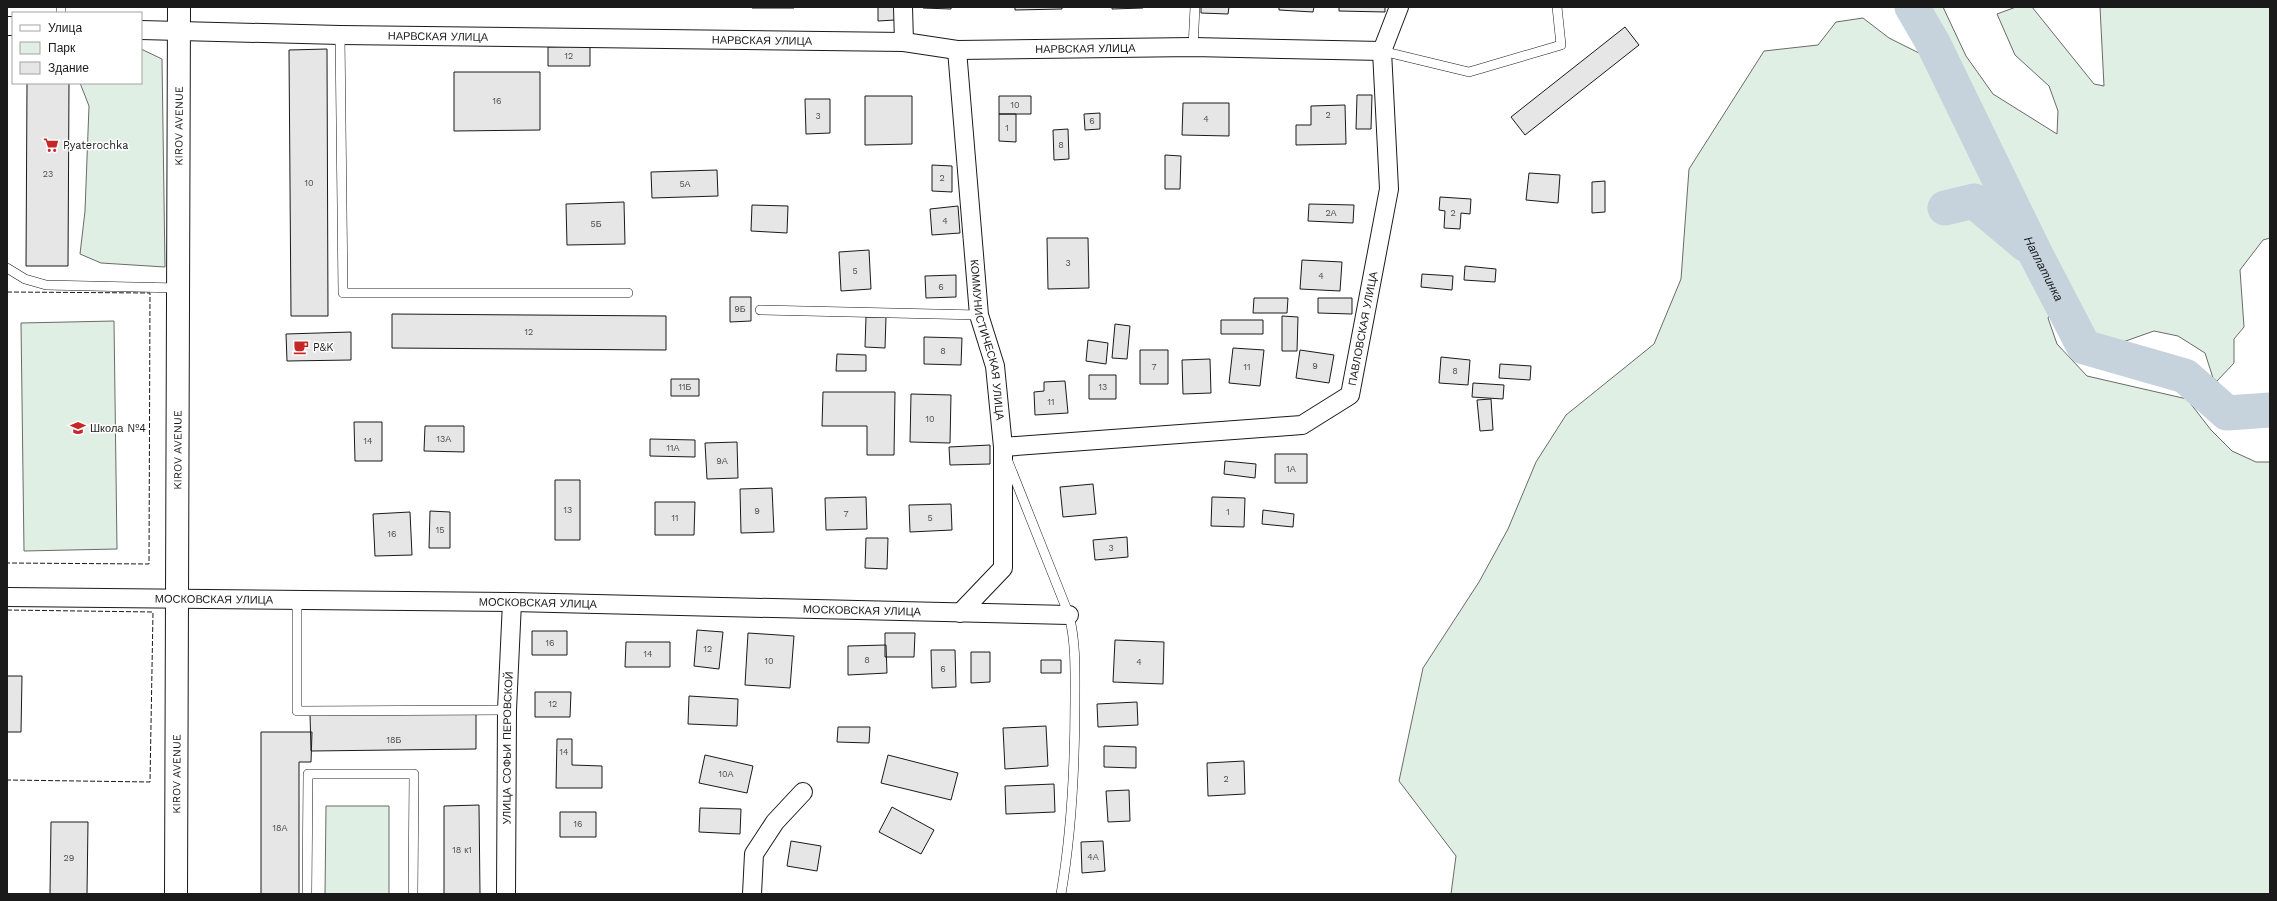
<svg xmlns="http://www.w3.org/2000/svg" width="2277" height="901" viewBox="0 0 2277 901" font-family="'Work Sans',sans-serif">
<style>
.green{fill:#e0efe3;stroke:#6a6a6a}
.lines{fill:none;stroke-linecap:round;stroke-linejoin:round}
.river{stroke:#c6d2dc;stroke-width:35}
.building{fill:#e6e6e6;stroke:#1a1a1a}
.lane-casing{stroke:#1a1a1a;stroke-width:10}
.street-casing{stroke:#1a1a1a;stroke-width:20}
.primary-casing{stroke:#1a1a1a;stroke-width:24}
.lane{stroke:#fff;stroke-width:9}
.street{stroke:#fff;stroke-width:18}
.primary{stroke:#fff;stroke-width:22}
.fence{stroke:#1a1a1a;stroke-width:1;stroke-dasharray:5 2;stroke-linecap:butt}
.labels{text-anchor:middle;dominant-baseline:central;stroke-width:3;stroke-linejoin:round;paint-order:stroke}
.number-label{font-size:9px;fill:#4d4d4d}
.street-label{font-size:11px;fill:#1a1a1a;stroke:#fff}
.poi-label{font-size:11px;fill:#1a1a1a;stroke:#fff;text-anchor:start}
.water-label{font-size:12px;font-style:italic;fill:#1a1a1a;stroke:#fff}
</style>
<rect width="100%" height="100%" fill="#fff"/>
<!-- green -->
<path class="green" d="M1914,7H1943L1966,56L1993,94L2057,134L2058,111L2049,86L2015,55L1997,14L2016,7H2032L2094,84L2104,86L2100,7H2270V238L2263,240L2240,270L2244,327L2234,339V363L2217,381L2213,378L2205,353L2178,336L2154,331L2120,343L2100,340L2063,291L2048,318L2057,344L2087,376L2187,399L2211,430L2232,451L2256,462H2270V894H1451L1456,856L1399,781L1423,668L1479,582L1508,529L1536,462L1566,415L1654,344L1681,279L1689,169L1764,51L1818,45L1836,22L1863,18L1889,38L1933,60L1909,24Z
M141,49L162,59L165,267L101,263L80,254L85,211L89,106L80,83H141Z
M114,321L117,549L24,551L21,323Z
M326,806H389V894H325Z"/>
<g class="lines">
<!-- river -->
<g class="river">
<path id="s1" d="M1912,7L1933,43L2034,251L2084,347L2185,376L2227,413L2270,410"/>
<path d="M1945,208L1974,201L2025,244"/>
</g>
</g>
<!-- building -->
<path class="building" d="M752,7H794V8H752Z
M878,7H895V20L878,21Z
M924,7H951V9L923,8Z
M1015,7H1062V9L1015,10Z
M1112,7H1143V8L1112,9Z
M1201,7H1229L1228,14L1201,13Z
M1279,7H1314L1313,12L1279,10Z
M1339,7H1385V12L1339,11Z
M1625,27L1639,45L1525,135L1511,117Z
M590,46V66H548V47Z
M327,49L328,316H291L289,50Z
M454,72H540V130L454,131Z
M27,83H69L68,266H26Z
M1357,95H1372L1371,129H1356Z
M865,96H912V144L865,145Z
M999,96H1031V114H999Z
M805,99H830V133L806,134Z
M1183,103H1229V136L1182,135Z
M1345,105L1346,144L1296,145V125H1311V106Z
M1100,113V129L1085,130L1084,114Z
M999,114H1016V142L999,141Z
M1068,129L1069,159L1054,160L1053,130Z
M1165,155L1181,156L1180,189H1165Z
M932,165L952,166V192L932,191Z
M717,170L718,196L652,198L651,172Z
M1529,173L1560,175L1558,203L1526,200Z
M1605,181V212L1592,213V182Z
M1440,197L1471,199L1470,214L1461,213L1460,229L1444,228L1445,211L1439,210Z
M624,202L625,244L567,245L566,204Z
M1309,204L1354,205L1353,223L1308,221Z
M752,205L788,206L787,233L751,231Z
M958,206L960,233L932,235L930,209Z
M1047,238H1088L1089,288L1048,289Z
M869,250L871,289L841,291L839,252Z
M1302,260L1342,262L1340,291L1300,289Z
M1465,266L1496,269L1495,282L1464,280Z
M1422,274L1453,276L1452,290L1421,287Z
M956,275V297L926,298L925,276Z
M730,297H751V321L730,322Z
M1254,298H1288L1287,313H1253Z
M1318,298H1352V314L1318,313Z
M392,314L666,316V350L392,348Z
M1282,316L1298,317L1297,351H1282Z
M866,317H886L885,348L865,347Z
M1221,320H1263V334H1221Z
M1115,324L1130,326L1127,359L1112,358Z
M351,332V360L287,361L286,334Z
M924,337L962,338L961,365L924,364Z
M1088,340L1108,343L1106,364L1086,361Z
M1233,348L1264,350L1260,386L1229,383Z
M1140,350H1168V384H1140Z
M1300,350L1334,355L1329,383L1296,378Z
M837,354L866,355V371H836Z
M1441,357L1470,360L1468,385L1439,383Z
M1210,359L1211,393L1183,394L1182,360Z
M1500,364L1531,366L1530,380L1499,378Z
M1089,375H1116V399H1089Z
M671,379H699V396H671Z
M1065,381L1068,413L1035,415L1034,392L1044,391V382Z
M1473,383L1504,385L1503,399L1472,397Z
M823,392H895L894,455H867V426H822Z
M911,394L951,395L950,443L910,442Z
M1491,399L1493,430L1480,431L1477,400Z
M354,422H382V461H355Z
M425,426H464V452L424,451Z
M650,439L695,440V457L650,456Z
M737,442L738,478L707,479L705,443Z
M990,445V464L950,465L949,447Z
M1275,454H1307V483H1275Z
M1225,461L1256,464L1255,478L1224,474Z
M555,480H580V540H555Z
M1093,484L1096,514L1063,517L1060,487Z
M772,488L774,532L741,533L740,489Z
M866,497L867,529L826,530L825,498Z
M1212,497L1245,498L1244,527L1211,526Z
M655,502H695L694,535H655Z
M951,504L952,530L910,532L909,505Z
M1263,510L1294,514L1293,527L1262,524Z
M430,511L450,512V548H429Z
M410,512L412,555L375,556L373,514Z
M1127,537L1128,557L1095,560L1093,540Z
M866,538H888L887,569L865,568Z
M697,630L723,632L719,669L694,666Z
M532,631H567V655H532Z
M748,633L794,636L790,688L745,685Z
M885,633H915L914,657H885Z
M1115,640L1164,642L1163,684L1113,682Z
M626,642H670V667H625Z
M886,645L887,673L848,675V646Z
M931,650H955L956,687L932,688Z
M971,652H990V682L971,683Z
M1041,660H1061V673H1041Z
M7,676H22L21,732H7Z
M535,692H571L570,717H535Z
M689,696L738,699L737,726L688,724Z
M1137,702L1138,725L1098,727L1097,704Z
M476,713V749L311,751L310,714Z
M1046,726L1048,766L1005,769L1003,728Z
M838,727H870L869,743L837,742Z
M261,732H312L311,762H299V894H261Z
M557,739H572V765L602,766V788H556Z
M1104,746L1136,747V768L1104,767Z
M705,755L753,766L747,793L699,783Z
M888,755L958,773L951,800L881,783Z
M1244,761L1245,794L1208,796L1207,763Z
M1054,784L1055,812L1006,814L1005,786Z
M1129,790L1130,821L1108,822L1106,791Z
M479,805L480,894H444V806Z
M892,807L934,830L921,854L879,832Z
M700,808L741,809L740,834L699,832Z
M560,812H596V837H560Z
M51,822H88L87,894H50Z
M791,841L821,846L817,871L787,866Z
M1103,841L1105,871L1082,873L1081,842Z"/>
<g class="lines">
<!-- lane casing -->
<g class="lane-casing">
<path id="lane" d="M61,13V7
M340,35L343,293H628
M1193,47L1195,7
M1382,51L1469,72L1561,45L1557,7
M7,268L25,279L46,285L178,288
M760,310L979,315
M1007,459L1069,615C1076,643 1075,670 1075,699C1075,765 1072,830 1061,894
M297,600V711L507,710
M307,894L308,774H414L413,894"/>
</g>
<!-- street casing -->
<g class="street-casing">
<g id="street">
<path d="M903,7L904,42"/>
<path d="M7,26H13"/>
<path id="s2" d="M141,30L340,35L904,42L957,50L1193,47L1382,51"/>
<path id="s3" d="M957,50L979,315L995,366L1003,447V568L960,613"/>
<path id="s4" d="M1003,447L1302,425L1350,395L1389,189L1382,51L1399,7"/>
<path id="s5" d="M7,597L512,602L1069,615"/>
<path id="s6" d="M506,894L507,710L512,602"/>
<path d="M752,894L754,854L775,822L803,792"/>
</g>
</g>
<!-- primary casing -->
<g class="primary-casing">
<g id="primary">
<path id="s7" d="M176,894L179,7"/>
</g>
</g>
<!-- lane -->
<use href="#lane" class="lane"/>
<!-- street -->
<use href="#street" class="street"/>
<!-- primary -->
<use href="#primary" class="primary"/>
<!-- fence -->
<path class="fence" d="M7,292L150,293L149,564L7,563
M7,610L153,612L150,782L7,780"/>
</g>
<!-- icons -->
<defs>
<g id="supermarket-bare" transform="scale(1.2)"><path d="M-6-5.5h2.5l.6 2H6L4.5 2H-2.5L-4.4-4H-6ZM-1.5 3.2a1.3 1.3 0 1 0 .1 0ZM3 3.2a1.3 1.3 0 1 0 .1 0Z" fill="#c62828" stroke="#fff" stroke-width="2.5" paint-order="stroke"/></g>
<g id="cafe-bare" transform="scale(1.2)"><path d="M-5.5-4.5H6V0H3Q3 3.5 0 3.5H-2.5Q-5.5 3.5-5.5 0ZM3-3.2v2h1.7v-2ZM-6 4.5H4V6H-6Z" fill="#c62828" stroke="#fff" stroke-width="2.5" paint-order="stroke"/></g>
<g id="school-bare" transform="scale(1.2)"><path d="M0-5L7-2L0 1L-7-2ZM-4 1L0 2.5L4 1V4Q0 6-4 4Z" fill="#c62828" stroke="#fff" stroke-width="2.5" paint-order="stroke"/></g>
</defs>
<g fill-rule="evenodd">
<use href="#supermarket-bare" x="51" y="145"/>
<use href="#cafe-bare" x="301" y="347"/>
<use href="#school-bare" x="78" y="428"/>
</g>
<g class="labels">
<!-- number labels -->
<g class="number-label">
<text x="569" y="56">12</text>
<text x="497" y="101">16</text>
<text x="1015" y="105">10</text>
<text x="1328" y="115">2</text>
<text x="818" y="116">3</text>
<text x="1206" y="119">4</text>
<text x="1092" y="121">6</text>
<text x="1007" y="128">1</text>
<text x="1061" y="145">8</text>
<text x="48" y="174">23</text>
<text x="942" y="178">2</text>
<text x="309" y="183">10</text>
<text x="685" y="184">5А</text>
<text x="1331" y="213">2А</text>
<text x="1453" y="213">2</text>
<text x="945" y="221">4</text>
<text x="596" y="224">5Б</text>
<text x="1068" y="263">3</text>
<text x="855" y="271">5</text>
<text x="1321" y="276">4</text>
<text x="941" y="287">6</text>
<text x="740" y="309">9Б</text>
<text x="529" y="332">12</text>
<text x="943" y="351">8</text>
<text x="1315" y="366">9</text>
<text x="1154" y="367">7</text>
<text x="1247" y="367">11</text>
<text x="1455" y="371">8</text>
<text x="685" y="387">11Б</text>
<text x="1103" y="387">13</text>
<text x="1051" y="402">11</text>
<text x="930" y="419">10</text>
<text x="444" y="439">13А</text>
<text x="368" y="441">14</text>
<text x="673" y="448">11А</text>
<text x="722" y="461">9А</text>
<text x="1291" y="469">1А</text>
<text x="568" y="510">13</text>
<text x="757" y="511">9</text>
<text x="1228" y="512">1</text>
<text x="846" y="514">7</text>
<text x="675" y="518">11</text>
<text x="930" y="518">5</text>
<text x="440" y="530">15</text>
<text x="392" y="534">16</text>
<text x="1111" y="548">3</text>
<text x="550" y="643">16</text>
<text x="708" y="649">12</text>
<text x="648" y="654">14</text>
<text x="867" y="660">8</text>
<text x="769" y="661">10</text>
<text x="1139" y="662">4</text>
<text x="943" y="669">6</text>
<text x="553" y="704">12</text>
<text x="394" y="740">18Б</text>
<text x="564" y="752">14</text>
<text x="726" y="774">10А</text>
<text x="1226" y="779">2</text>
<text x="578" y="824">16</text>
<text x="280" y="828">18А</text>
<text x="462" y="850">18 к1</text>
<text x="1093" y="857">4А</text>
<text x="69" y="858">29</text>
</g>
<!-- street labels -->
<g class="street-label">
<text stroke="none"><textPath href="#s2" startOffset="297">НАРВСКАЯ УЛИЦА</textPath></text>
<text stroke="none"><textPath href="#s2" startOffset="621">НАРВСКАЯ УЛИЦА</textPath></text>
<text stroke="none"><textPath href="#s2" startOffset="945">НАРВСКАЯ УЛИЦА</textPath></text>
<text stroke="none"><textPath href="#s7" startOffset="768">KIROV AVENUE</textPath></text>
<text stroke="none"><textPath href="#s4" startOffset="424">ПАВЛОВСКАЯ УЛИЦА</textPath></text>
<text stroke="none"><textPath href="#s3" startOffset="292">КОММУНИСТИЧЕСКАЯ УЛИЦА</textPath></text>
<text stroke="none"><textPath href="#s7" startOffset="444">KIROV AVENUE</textPath></text>
<text stroke="none"><textPath href="#s5" startOffset="207">МОСКОВСКАЯ УЛИЦА</textPath></text>
<text stroke="none"><textPath href="#s5" startOffset="531">МОСКОВСКАЯ УЛИЦА</textPath></text>
<text stroke="none"><textPath href="#s5" startOffset="855">МОСКОВСКАЯ УЛИЦА</textPath></text>
<text stroke="none"><textPath href="#s6" startOffset="146">УЛИЦА СОФЬИ ПЕРОВСКОЙ</textPath></text>
<text stroke="none"><textPath href="#s7" startOffset="120">KIROV AVENUE</textPath></text>
</g>
<!-- poi labels -->
<g class="poi-label">
<text x="63" y="145">Pyaterochka</text>
<text x="313" y="347">P&amp;K</text>
<text x="90" y="428">Школа №4</text>
</g>
<!-- water labels -->
<g class="water-label">
<text stroke="none"><textPath href="#s1" startOffset="293">Наплатинка</textPath></text>
</g>
</g>
<!-- border -->
<rect width="2277" height="901" fill="none" stroke="#1a1a1a" stroke-width="16"/>
<!-- legend -->
<rect x="12" y="12" width="130" height="72" fill="#ffffff" stroke="#a3a3a3"/>
<rect x="20" y="25" width="20" height="6" fill="#ffffff" stroke="#a3a3a3"/>
<text x="48" y="32" font-size="12" fill="#1a1a1a">Улица</text>
<rect x="20" y="42" width="20" height="12" fill="#e0efe3" stroke="#a3a3a3"/>
<text x="48" y="52" font-size="12" fill="#1a1a1a">Парк</text>
<rect x="20" y="62" width="20" height="12" fill="#e6e6e6" stroke="#a3a3a3"/>
<text x="48" y="72" font-size="12" fill="#1a1a1a">Здание</text>
</svg>
